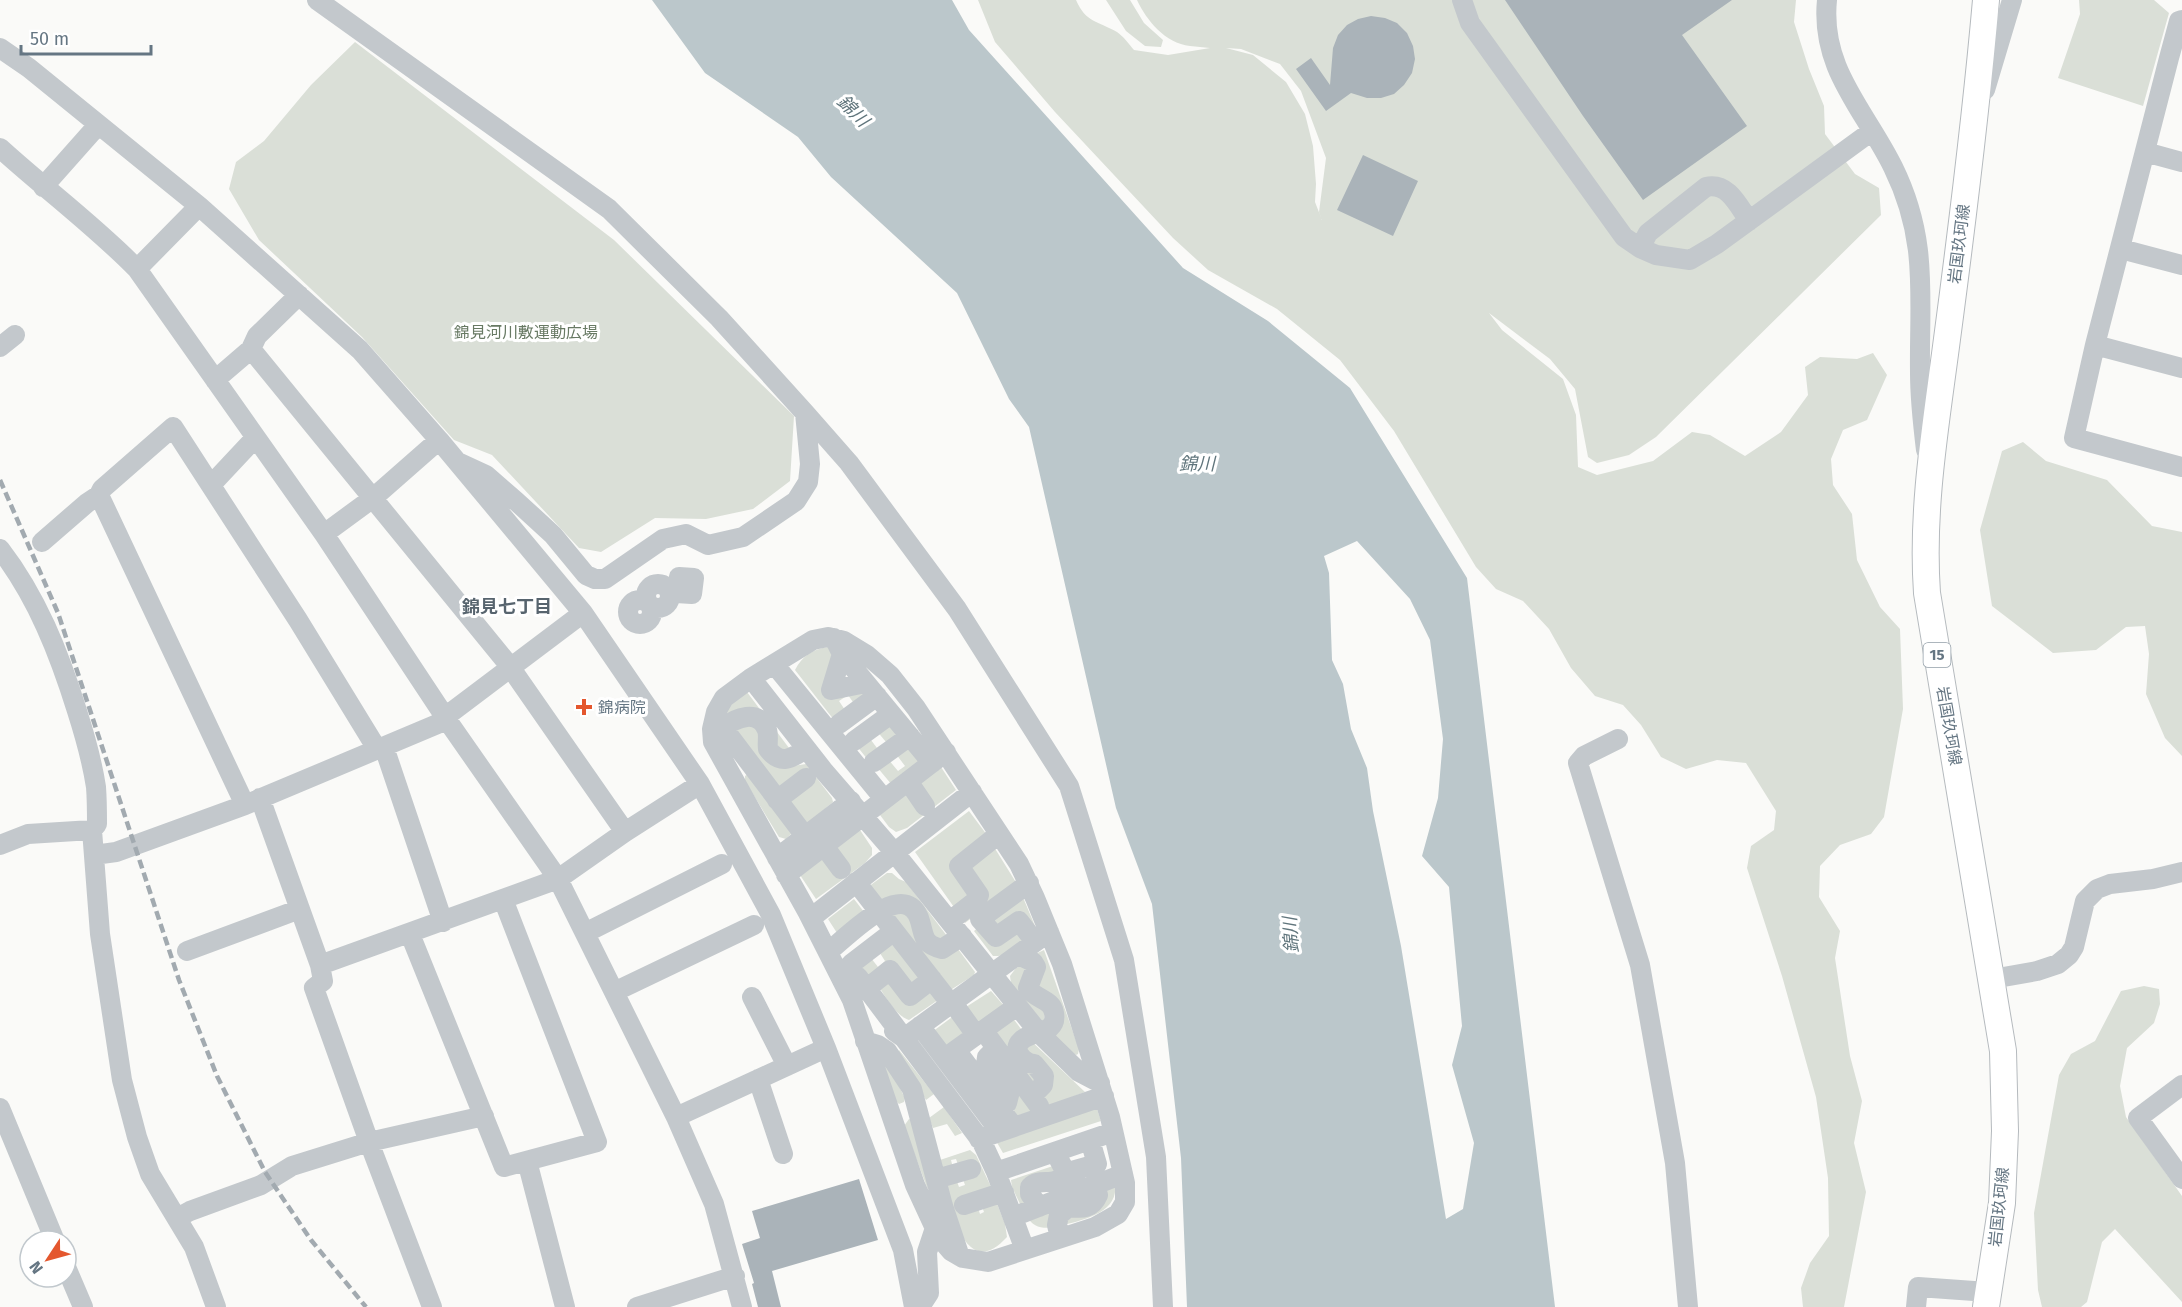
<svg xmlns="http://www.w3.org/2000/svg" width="2182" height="1307" viewBox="0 0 2182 1307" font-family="'Fira Sans','Noto Sans JP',sans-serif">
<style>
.green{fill:#dadfd7;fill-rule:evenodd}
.water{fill:#bbc7cb;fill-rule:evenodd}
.building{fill:#aab3b9}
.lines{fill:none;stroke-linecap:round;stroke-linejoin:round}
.major-casing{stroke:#b5babe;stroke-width:28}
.minor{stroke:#c3c8cc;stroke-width:20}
.major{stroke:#fff;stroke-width:26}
.rail{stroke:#a2aab0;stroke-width:4.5;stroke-dasharray:9 4.5;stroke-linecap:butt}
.poi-dot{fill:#e4572e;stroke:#fff;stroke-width:2}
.labels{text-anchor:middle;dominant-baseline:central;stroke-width:6;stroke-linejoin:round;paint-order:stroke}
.shield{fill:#fff;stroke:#939fa8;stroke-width:1.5}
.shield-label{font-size:15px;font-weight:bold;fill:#657683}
.street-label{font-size:16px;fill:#657683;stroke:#fff}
.park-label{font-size:16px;fill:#687a64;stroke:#fff}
.poi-label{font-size:16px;fill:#657683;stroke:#fff;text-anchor:start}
.water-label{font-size:18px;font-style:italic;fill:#60757c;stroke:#fff}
.neighbourhood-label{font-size:18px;font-weight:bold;fill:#57646e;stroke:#fff}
</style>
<rect width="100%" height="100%" fill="#fafaf8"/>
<!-- green -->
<path class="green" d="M978,0H1076C1086,23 1098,21 1117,32C1123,36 1129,44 1134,50L1168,55L1210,48C1203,47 1197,47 1190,46C1165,43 1147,21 1137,0H1796L1794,22L1809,69L1824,106L1825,134L1855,174L1879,188L1881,215L1656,437L1629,455L1597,463L1588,457L1575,389L1550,359L1489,313L1502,330L1563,379L1576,415L1578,467L1597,475L1653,461L1692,432L1710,435L1745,456L1781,432L1808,395L1805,367L1820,357L1857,359L1873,353L1887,375L1867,420L1843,430L1831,459L1833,485L1852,514L1857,560L1880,607L1900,629L1903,709L1884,817L1871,834L1840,845L1820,866L1819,897L1840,931L1835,958L1850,1056L1862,1101L1854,1143L1866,1192L1844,1307H1803L1801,1288L1810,1263L1829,1236L1828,1178L1816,1097L1782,976L1747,868L1751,846L1774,830L1776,811L1746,763L1717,760L1686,769L1661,757L1641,725L1623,705L1595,696L1571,668L1549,629L1523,601L1496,589L1476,567L1394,431L1340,360L1277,309L1208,270L1173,238L1055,112L995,42ZM1226,48L1241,49L1280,64L1301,91L1326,158L1319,212L1322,220L1315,202L1316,184L1313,146L1305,114L1286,82L1253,55Z
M1106,0H1130L1144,23L1163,40L1161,47L1145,46L1126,31Z
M2079,0H2154L2169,13L2143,106L2058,78L2080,14Z
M355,42L614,240L794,416L790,481L753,509L706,519L655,518L601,552L579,548L492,455L454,440L362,337L259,240L229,189L236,162L264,141L311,85Z
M2023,442L2046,461L2107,480L2152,526L2182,532V756L2165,738L2146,694L2149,654L2145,626L2126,627L2096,650L2053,653L1992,606L1980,530L2002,451Z
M828,647L835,657L827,691L861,690L865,695L855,705L848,695L839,701L845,710L834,720L795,670C802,656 813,649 828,647Z
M747,692L792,752L783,755L771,734L729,718L724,713L727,707Z
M890,721L900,737L868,760L856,745L868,736L877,748L886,742L876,730Z
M753,722L772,765L780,768L806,764L832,798L833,802L807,824L734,727Z
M907,745L921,764L892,785L877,767L888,759L898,771L905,766L896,754Z
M941,767L956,790L907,828L896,832L889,827L877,811L916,782Z
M748,774L793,832L786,839L779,837L745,781V776Z
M969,811L987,835L950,865L970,895L956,910L915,852Z
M858,827L872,848V855L865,863L816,899L798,872Z
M994,847L1017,884L965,923L962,918L987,897L968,868Z
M887,873H892L899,879L906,882L950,940L936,942L925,918L879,902L868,887Z
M1022,895L1035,926L1029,930H999L988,920Z
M854,899L864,912L837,933L828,919Z
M902,908L914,927L958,949L975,972L974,975L949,991L889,913Z
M1020,925L1029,939C1018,946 1007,957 993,956L974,931L979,927Z
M892,941L921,980L911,988L868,976L861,966L871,958L878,967L885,961L878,950Z
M1044,950L1079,1049L1078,1054L1076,1055C1043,1038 1038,989 1031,956Z
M1027,963L1045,1005L1044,1024L1011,983L1010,976L1016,968Z
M891,976L929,988L938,1000L909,1020C896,1016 887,999 879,987Z
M2144,986L2159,989L2160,1004L2154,1023L2127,1048L2120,1086L2126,1117L2182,1196V1302L2115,1229L2102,1242L2087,1302L2081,1307H2042L2038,1290L2034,1213L2059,1075L2071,1054L2095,1041L2121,991Z
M991,991L1006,1008L980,1026L966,1007Z
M955,1015L967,1031L944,1048L932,1032Z
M1012,1017L1024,1033L1017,1038L1037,1074L1033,1087L992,1031Z
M1029,1039L1085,1092L1049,1106C1035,1088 1028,1064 1026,1041Z
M899,1050L934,1094L926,1100L897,1054Z
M884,1057L905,1098L904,1102L899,1104C888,1094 886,1073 883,1059Z
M992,1061L1033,1111L1016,1116Z
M1096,1106L1101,1121L1003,1153L995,1139Z
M944,1107L962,1133L955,1136L947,1124L933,1128L929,1118Z
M909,1119L913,1120L929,1185L928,1190L904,1126Z
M970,1150L976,1155L993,1191L977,1205L980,1214L984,1212L981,1204L996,1201L1005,1224L1007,1237C965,1283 951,1208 943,1180L955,1176L959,1187L965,1185L956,1159L951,1160L953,1168L941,1171L940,1160Z
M1059,1164L1032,1202L1021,1206L1012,1187L1011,1180Z
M1115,1184C1119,1214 1081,1220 1060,1226Z
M1093,1190L1056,1227C1043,1229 1033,1228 1027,1216Z"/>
<!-- water -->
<path class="water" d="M652,0H952L969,30L1183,268L1268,321L1350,388L1467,578L1555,1307H1187L1181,1158L1152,904L1116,808L1029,427L1009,399L957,293L831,177L798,137L705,73ZM1357,541L1410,599L1430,640L1443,739L1438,798L1422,856L1449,887L1462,1026L1452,1065L1474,1143L1463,1209L1446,1219L1401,946L1373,811L1367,768L1351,729L1343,684L1332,660L1329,573L1324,556Z"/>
<!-- building -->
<path class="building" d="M1505,0H1732L1682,35L1747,126L1643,200L1583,116Z
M1371,16L1385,18L1397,23L1407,33L1413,46L1415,59L1412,73L1404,85L1394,94L1381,98H1367L1351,93L1326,111L1296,69L1311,58L1330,85L1333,48L1338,35L1347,25L1358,19Z
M1363,155L1418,181L1393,236L1337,210Z
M859,1179L878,1240L772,1271L781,1307H758L752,1284L754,1283L742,1244L760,1238L752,1211Z"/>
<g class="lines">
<!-- major casing -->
<g class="major-casing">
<path id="major" d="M1986,1307L2002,1203L2005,1131L2003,1051L1927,593C1921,508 1936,424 1947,339C1962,226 1976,114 1986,0"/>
</g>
<!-- minor -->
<path class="minor" d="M317,0L609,209L719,318L805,413L849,463L957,609L1069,786L1124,960L1156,1157L1163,1307
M1462,0L1470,23L1624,237L1640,248L1656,255L1690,260L1717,244L1872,131
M1827,0C1820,69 1865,110 1893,167C1929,240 1919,296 1920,373C1920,399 1923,425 1926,450
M2182,20L2179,21L2169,58L2095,345L2074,438L2182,467
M0,48L29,68L199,206L360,350L439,440L583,613L700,784L771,915L826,1048L903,1250L914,1307
M1985,90L2012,0
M0,148C45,189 94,225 137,269L324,534L447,720L558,879L676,1117L714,1204L742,1307
M2145,152L2182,162
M43,187L98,125
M1640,248L1648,233L1706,187C1728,182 1738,205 1749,221
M2121,249L2182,265
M137,269L199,206
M2095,345L2182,368
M0,347L15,335
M251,349L257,336L299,295
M215,380L251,349L508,664L625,832
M460,463L486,475L517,502L553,535L586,575L595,579H605L663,539L686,534L708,545L743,537L796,501L808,482L810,464L805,413
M211,485L255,438
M99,495L245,805
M324,534L373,498L439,440
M42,542L87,503L99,495L102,489L173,427L298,620L377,749
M0,549C37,597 59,653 77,711C85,736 92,761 96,787C97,800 97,812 97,824L92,830L100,934L122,1080L137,1137L150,1174L194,1247L216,1307
M679,577L694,578L692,594L676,593Z
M646 596a12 12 0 1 1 24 0a12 12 0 1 1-24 0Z
M628 612a12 12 0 1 1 24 0a12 12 0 1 1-24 0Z
M828,637L844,641L867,655L890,675L916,708L1019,864L1035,898L1062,964L1110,1117L1125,1183V1202L1118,1214L1095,1227L988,1262L963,1258L951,1251L939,1237L915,1185L852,1000L808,913L713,742L712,729L716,712L724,698L751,678L813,640Z
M834,638L842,654L932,763
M842,654L831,690L866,683
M774,664L884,799
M751,678L823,770L894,852L1040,1034L1079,1072L1100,1083
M445,717L583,613
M715,717L805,836
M839,724L877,696
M723,728C735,718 759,708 767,730C769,735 767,744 768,749C781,766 792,758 806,749
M1618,739L1584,756L1578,763L1640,965L1675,1163L1688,1307
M854,741L891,714
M384,747L443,922
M874,762L910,736
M908,781L925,806
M260,798L320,965L323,981L314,988L369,1142L432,1307
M777,800L806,778
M0,845L28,834L92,830
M824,846L841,869
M94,855L116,852L245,805L447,720
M777,858L851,801
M786,875L946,752
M856,882L951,1004
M1029,883L980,919L996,937L1019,921L1035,942
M811,918L972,792
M950,921L977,900L979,895L959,866L999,834
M585,933L722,864
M410,934L504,1167L597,1142L503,899
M187,951L300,909
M828,952C846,938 903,877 919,918C925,935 921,944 942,949L962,936
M1018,955L1033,962L1036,967L1028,988C1036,1000 1052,999 1054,1013C1058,1036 1030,1030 1021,1041C1011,1050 1024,1063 1034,1064L1044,1076L1043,1085L1032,1096
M851,964L894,931
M320,965L558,879L625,832L700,784
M858,977L982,1142L996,1172L1025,1250
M1992,979L2037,971L2058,964L2069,955L2074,947L2085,901L2097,889L2110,884L2153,879L2182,872
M866,989L890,970L910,996L932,979
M614,992L754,925
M752,997L787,1066
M953,1003L976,1035
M920,1026L1000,1132
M983,1030L1039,1106
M894,1031L904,1038L1049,932
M865,1041L878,1045L887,1051L912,1089L943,1206L959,1254
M996,1048L987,1057L986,1065L995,1078L1005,1082L1010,1091L1007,1103L1000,1108
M956,1050L1014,1127
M946,1057L1017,1006
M758,1079L783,1154
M2182,1085L2138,1118L2182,1179
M0,1108L55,1241
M676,1117L826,1048
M979,1139L1104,1096
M527,1161L565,1307
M996,1172L1113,1132
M936,1179L971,1169
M1078,1189L1072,1171L1097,1164L1090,1140
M964,1205L1004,1192
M1039,1207L1030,1194V1187C1041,1176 1057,1190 1065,1171L1055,1152
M1013,1217L1123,1174
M177,1218L190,1211L261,1185L292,1166L369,1142L484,1116
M1060,1238L1057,1225L1059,1215L1069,1207C1082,1209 1092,1209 1098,1195L1094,1186
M66,1267L83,1307
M637,1307L735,1276
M920,1307L929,1293L927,1252L935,1228
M1916,1307L1918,1287L1988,1292"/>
<!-- major -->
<use href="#major" class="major"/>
<!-- rail -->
<path class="rail" d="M0,480L58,613L179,980L217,1076L265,1172L311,1240L366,1307"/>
</g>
<!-- markers -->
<path class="poi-dot" d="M581 698h6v6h6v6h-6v6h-6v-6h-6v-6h6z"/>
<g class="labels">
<!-- shield labels -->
<rect class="shield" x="1923.5" y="643" width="27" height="24" rx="4.5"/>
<g class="shield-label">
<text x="1937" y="655">15</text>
</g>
<!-- street labels -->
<g class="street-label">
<text transform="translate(1959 244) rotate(-83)">岩国玖珂線</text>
<text transform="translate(1949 726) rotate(80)">岩国玖珂線</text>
<text transform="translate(1999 1207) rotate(-84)">岩国玖珂線</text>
</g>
<!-- park labels -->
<g class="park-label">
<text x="526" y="332">錦見河川敷運動広場</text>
</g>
<!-- poi labels -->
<g class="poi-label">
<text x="598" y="707">錦病院</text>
</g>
<!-- water labels -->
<g class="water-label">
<text transform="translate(853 111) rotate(45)">錦川</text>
<text x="1197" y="464">錦川</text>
<text transform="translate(1291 935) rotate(-94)">錦川</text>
</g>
<!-- neighbourhood labels -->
<g class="neighbourhood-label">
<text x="507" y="607">錦見七丁目</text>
</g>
</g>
<!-- north arrow -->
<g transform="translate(48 1259) rotate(234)"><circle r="28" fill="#ffffff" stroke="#c1c8cd" stroke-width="1.5"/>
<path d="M0-4.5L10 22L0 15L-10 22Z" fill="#e4572e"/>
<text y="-9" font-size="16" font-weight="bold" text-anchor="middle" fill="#657683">N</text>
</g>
<!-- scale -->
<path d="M21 45v9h130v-9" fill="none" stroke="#657683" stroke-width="3"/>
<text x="30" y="45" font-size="18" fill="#657683" stroke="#ffffff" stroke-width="4.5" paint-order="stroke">50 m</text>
</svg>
